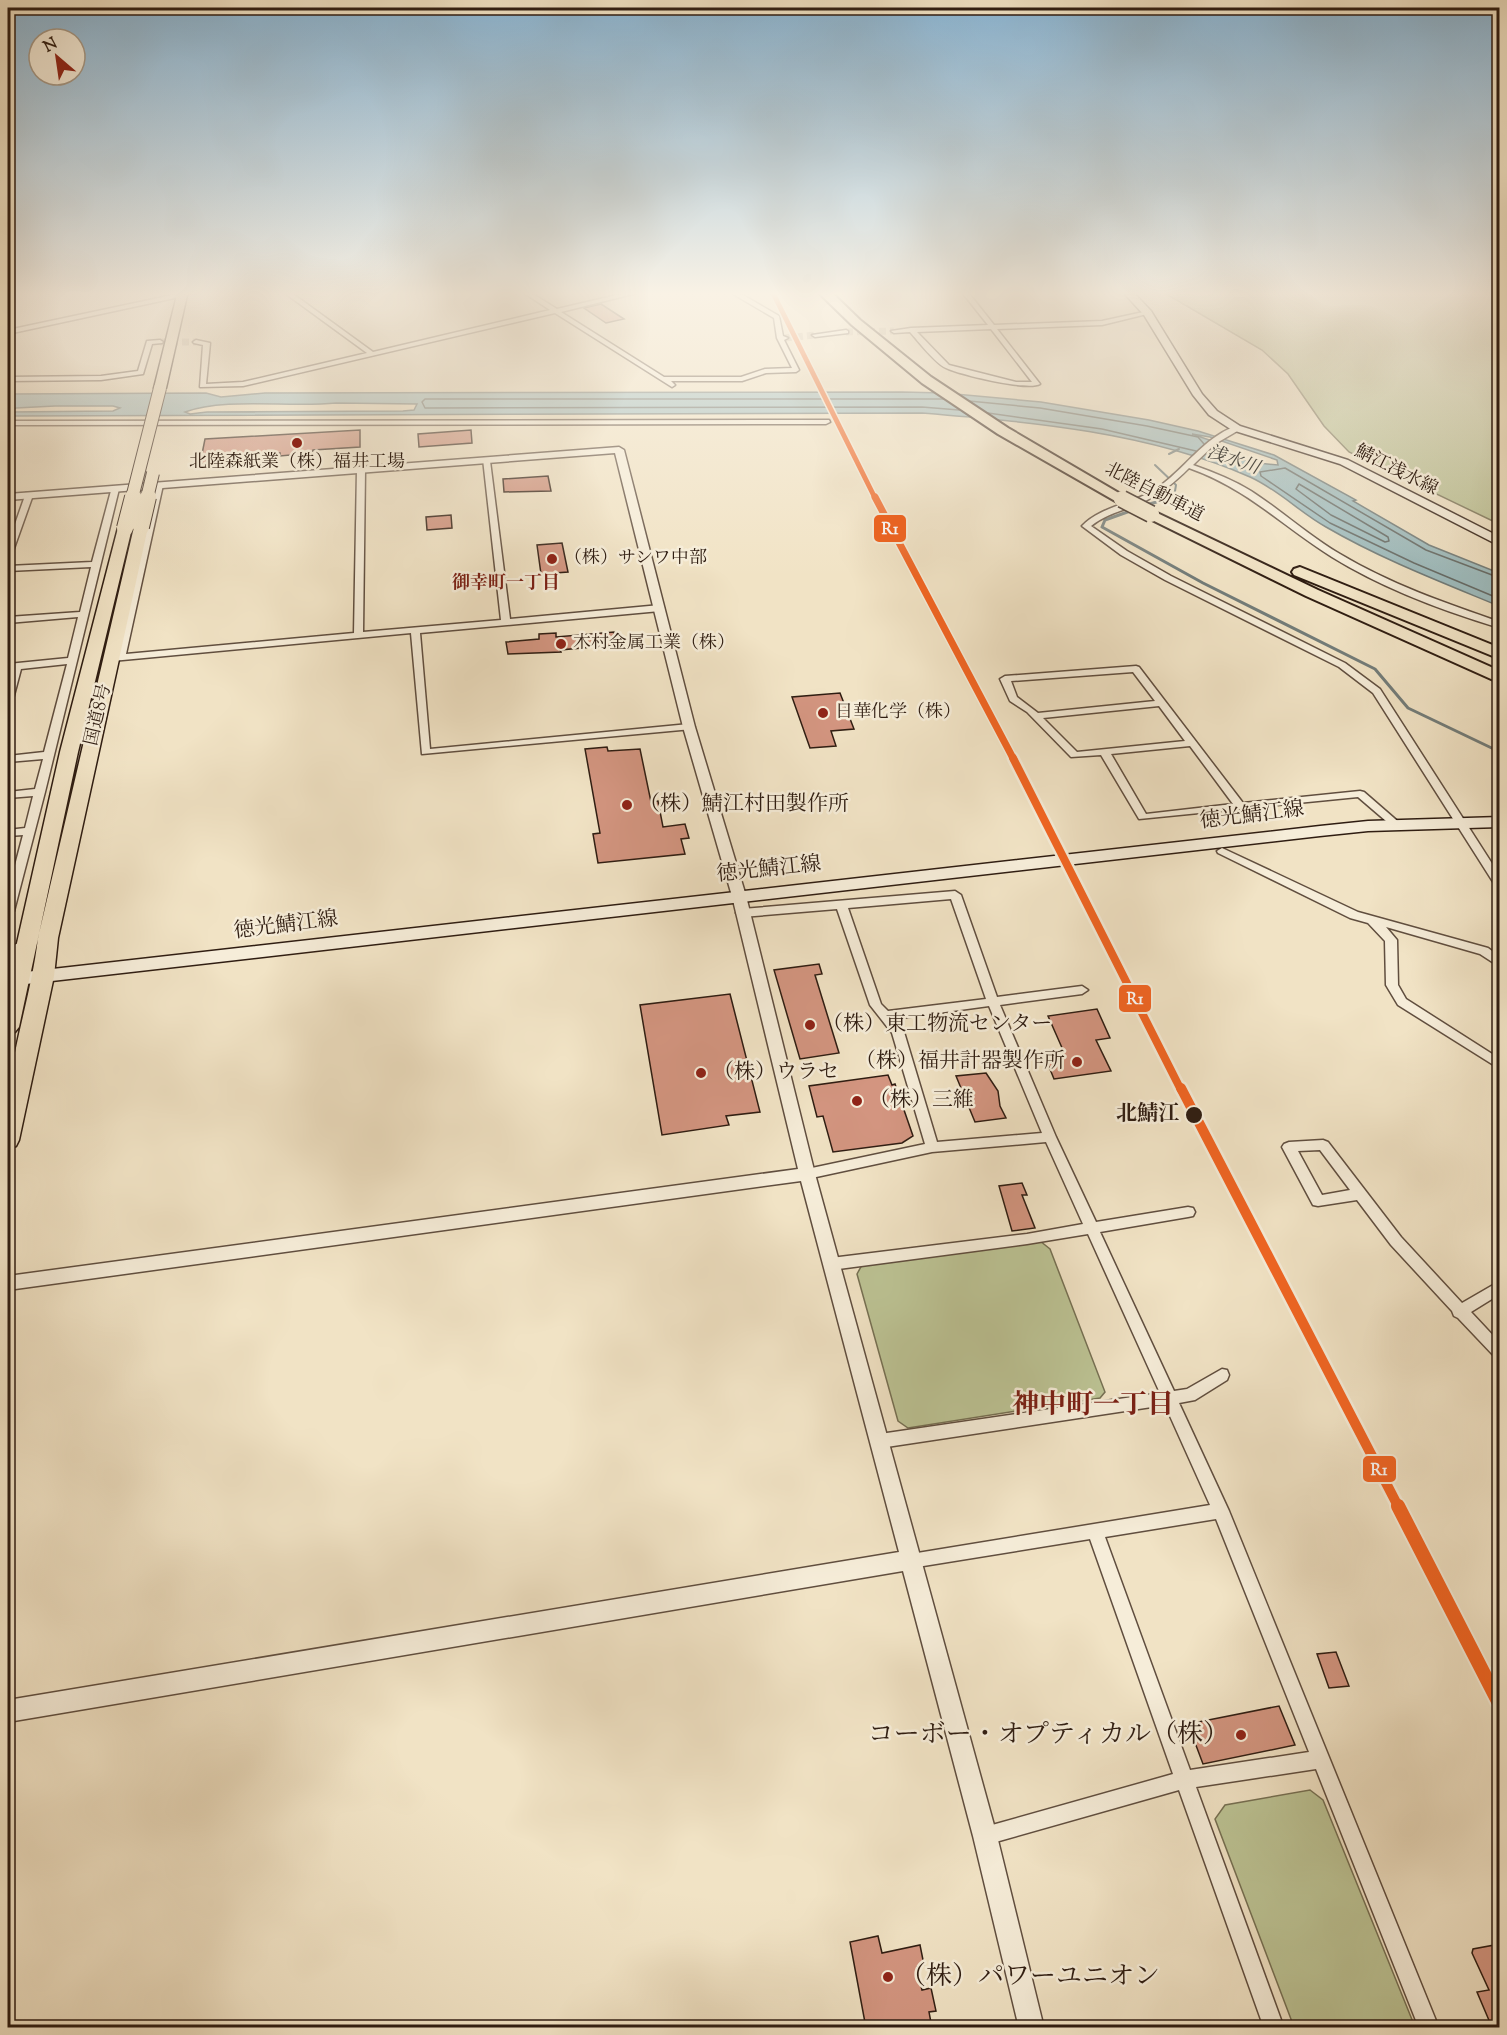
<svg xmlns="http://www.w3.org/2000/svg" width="1507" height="2035" viewBox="0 0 1507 2035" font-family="'Sorts Mill Goudy','Noto Serif JP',serif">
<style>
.green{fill:#bcc394;stroke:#767053;stroke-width:1.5}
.water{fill:#9ebcbe;stroke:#727c79;stroke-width:1.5;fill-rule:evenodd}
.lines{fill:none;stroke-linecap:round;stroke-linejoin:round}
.shore{stroke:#666c68;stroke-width:1.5}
.stream-far1{stroke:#727c79;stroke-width:2}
.stream{stroke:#727c79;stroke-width:3}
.building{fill:#d39580;stroke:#2f1d12;stroke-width:1.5}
.minor-tunnel{stroke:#cabba1;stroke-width:7;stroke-dasharray:7 4;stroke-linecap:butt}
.minor-casing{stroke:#604e3f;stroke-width:3}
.tertiary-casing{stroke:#604e3f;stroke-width:3}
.secondary-casing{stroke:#2f1d12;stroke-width:3}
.trunk-casing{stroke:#2f1d12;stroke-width:3}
.motorway-casing{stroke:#2f1d12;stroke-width:4}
.minor{fill:#f6edd9;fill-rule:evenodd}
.tertiary{fill:#f6edd9;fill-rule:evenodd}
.secondary{fill:#f6edd9;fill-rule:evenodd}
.trunk{fill:#f1e3c5;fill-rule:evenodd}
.motorway{fill:#f1e3c5;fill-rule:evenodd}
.trunk-bridge-far1-casing{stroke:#2f1d12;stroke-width:14;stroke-linecap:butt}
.trunk-bridge-casing{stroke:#2f1d12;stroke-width:18;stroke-linecap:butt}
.motorway-bridge-casing{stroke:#2f1d12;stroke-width:19;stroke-linecap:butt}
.trunk-bridge-far1{stroke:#f1e3c5;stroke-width:12}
.trunk-bridge{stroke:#f1e3c5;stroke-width:16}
.motorway-bridge{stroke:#f1e3c5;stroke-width:16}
.rail-1-far4-casing{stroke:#f6edd9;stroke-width:8}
.rail-1-far3-casing{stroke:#f6edd9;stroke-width:10}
.rail-1-far2-casing{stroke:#f6edd9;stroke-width:13}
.rail-1-far1-casing{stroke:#f6edd9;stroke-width:15}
.rail-1-casing{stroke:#f6edd9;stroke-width:18}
.rail-1-far4{stroke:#f26522;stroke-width:5}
.rail-1-far3{stroke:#f26522;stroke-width:7}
.rail-1-far2{stroke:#f26522;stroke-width:8}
.rail-1-far1{stroke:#f26522;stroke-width:10}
.rail-1{stroke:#f26522;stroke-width:14}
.poi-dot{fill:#8f2418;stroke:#f6edd9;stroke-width:2}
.stop-dot{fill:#2f1d12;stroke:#f6edd9;stroke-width:2}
.labels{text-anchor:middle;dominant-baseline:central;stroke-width:5;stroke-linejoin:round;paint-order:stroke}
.far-water-label{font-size:18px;font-style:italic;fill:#504d46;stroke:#f6edd9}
.far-poi-label{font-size:18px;fill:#2f1d12;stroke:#f6edd9;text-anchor:start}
.far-street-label{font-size:18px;fill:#2f1d12;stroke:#f6edd9}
.far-neighbourhood-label{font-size:18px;font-weight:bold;fill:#7a1f14;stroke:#f6edd9}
.poi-label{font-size:21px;fill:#2f1d12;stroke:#f6edd9;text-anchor:start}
.street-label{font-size:21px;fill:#2f1d12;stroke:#f6edd9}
.stop-label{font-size:21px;font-weight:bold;fill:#2f1d12;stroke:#f6edd9;text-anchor:end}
.near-poi-label{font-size:26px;fill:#2f1d12;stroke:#f6edd9;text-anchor:end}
.near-neighbourhood-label{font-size:27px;font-weight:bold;fill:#7a1f14;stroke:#f6edd9}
.line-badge{stroke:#f6edd9;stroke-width:2}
.badge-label{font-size:16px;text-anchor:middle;font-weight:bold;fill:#fff}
</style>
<rect width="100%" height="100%" fill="#f1e3c5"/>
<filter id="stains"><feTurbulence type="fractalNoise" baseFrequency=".00333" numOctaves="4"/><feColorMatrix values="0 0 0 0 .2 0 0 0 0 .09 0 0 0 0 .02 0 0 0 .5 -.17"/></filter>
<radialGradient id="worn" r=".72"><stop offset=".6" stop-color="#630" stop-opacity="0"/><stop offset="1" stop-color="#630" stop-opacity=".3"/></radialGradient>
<!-- green -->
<path class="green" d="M1161,291H1499V524L1349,452L1324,426L1288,374L1262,350Z
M1040,1241L1050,1249L1105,1392L1100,1398L908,1428L898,1421L857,1274L862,1265Z
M1310,1790L1323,1800L1415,2027H1294L1215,1819L1225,1805Z"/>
<!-- water -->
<path class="water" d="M902,392L944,393L1041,402L1149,420L1198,431L1274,455L1356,500L1353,501L1429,545L1499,573V606C1441,582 1381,559 1326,527C1299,512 1279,490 1250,477C1149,432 1031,422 922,413L8,416V394L206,393L221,397L265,393ZM336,403L417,404L414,410L403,411L207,412L190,414L185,412C226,397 290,408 336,403ZM55,406H113L120,408L113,411L10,412L16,408ZM1192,434L1210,437L1277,460L1278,465L1249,462L1238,457L1240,456L1214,447L1215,442Z"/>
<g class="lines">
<!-- shore -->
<path class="shore" d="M943,399H425L422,402L425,408L922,407L959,410
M969,401L1040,408L1147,426L1198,437L1204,444
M988,413L1102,429L1196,451
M1299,484L1388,537L1389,541L1385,542L1331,515L1296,489Z
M1500,578L1426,550L1285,468L1260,472L1261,476L1330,523L1414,563L1500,599"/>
<!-- stream-far1 -->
<path class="stream-far1" d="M1169,454L1179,449
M1155,465L1176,485L1174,497L1169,498"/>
<!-- stream -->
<path class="stream" d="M1146,505L1174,497
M1133,510L1105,520L1102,527L1203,583L1375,669L1408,708L1500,752"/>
</g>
<!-- building -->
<path class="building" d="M601,304L624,319L606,323L584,308Z
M360,430V447L313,450L312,453L280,456V453L220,457L219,463L200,464L205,439Z
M471,430L472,443L419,447L418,434Z
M548,476L551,491L504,492L503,479Z
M451,515L452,528L427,530L426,517Z
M562,543L568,572L541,574L537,545Z
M614,632L616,645L560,650L561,652L508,654L506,642L539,639V634L556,633V637Z
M840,693L854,729L831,731L836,746L810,748L792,697Z
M607,747L608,751L640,749L651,802L658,801L663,827L685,824L689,838L681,839L685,854L598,863L593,834L600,833L585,749Z
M819,964L822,974L815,975L839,1053L800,1059L774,970Z
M730,994L760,1112L726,1116L729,1125L662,1135L640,1005Z
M1097,1009L1110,1038L1096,1040L1111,1071L1054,1079L1043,1052L1063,1050L1048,1016Z
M986,1073L998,1091L1000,1106L1006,1118L975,1122L956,1076Z
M888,1075L892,1085L895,1084L913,1136L902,1143L833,1152L823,1116L817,1117L809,1086Z
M1022,1183L1027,1195H1022L1035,1228L1012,1231L999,1186Z
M1336,1652L1349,1686L1329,1688L1317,1654Z
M1279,1706L1295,1745L1203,1764L1188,1724Z
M878,1936L882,1953L920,1945L924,1965L917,1967L922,1990L931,1988L936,2011L929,2012L932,2028H866L850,1942Z
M1500,1944V2024L1491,2025L1477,1992L1489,1990L1472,1953L1473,1949Z"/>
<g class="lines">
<!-- minor-tunnel -->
<path class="minor-tunnel" d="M846,332L894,331
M785,338L815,335
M160,342H196"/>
<!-- minor casing -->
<g class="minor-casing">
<path id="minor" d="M194,291H206L191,294V292Z
M282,291H289L373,352L550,310L521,291H528L557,309L634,291H645L561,312L664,377H741L765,369L792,368L777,338L774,318L728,291H736L779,316L783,336L788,338L784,340L799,370L796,372L766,373L742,381H671L675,385L672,387L555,313L243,386L200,387L203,345L194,343L193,342L196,340L210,343L206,384L243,382L367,353Z
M961,291H967L994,325L1102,321L1148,311L1151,313L1102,325L997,329L1040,384C1028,391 961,375 946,368C935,363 919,342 910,332L894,333L891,331L911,328L988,325ZM991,329L1032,382H1016L949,365L917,332Z
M182,293L185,295L184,296L8,334V330Z
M846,330L848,331V333L815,337L812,335Z
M160,340L163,342L162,343L152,344L143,374L101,380L8,381V377L101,376L138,371L147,341Z
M829,420L830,422L826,424L8,425V421Z
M1236,426L1240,428L1239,430L1215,444L1193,465C1213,472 1233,480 1251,491C1282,511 1309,536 1340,554C1390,584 1445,603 1500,622V628C1443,611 1382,588 1332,557C1281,525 1248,489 1189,468C1175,482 1161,494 1143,502C1126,510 1107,513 1091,526L1127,551L1171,576L1345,663L1380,689L1500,876V888L1495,885L1373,693L1339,667L1165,580L1121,555L1082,526C1101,506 1133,504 1156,489C1184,470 1203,438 1236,426Z
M483,459L490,461L510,619L660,605L664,608L660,611L420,633L430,749L689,724L692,725V729L422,754L411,633L112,661L107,658L117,655L155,485L159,483L163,485L126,654L354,633L357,470L361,468L365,470L363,632L501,620Z
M112,487L119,489L45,792L14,911L8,915V892L23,835L8,836V830L25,828L33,796L8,798V792L35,789L43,759L8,762V756L44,752L67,664L21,669L13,699L8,702V684L11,669L8,670V664L68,658L78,617L8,623V617L80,612L91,567L8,571V566L92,562Z
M26,493L33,495L12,554L8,556V544Z
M1136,666L1139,667L1243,803L1360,791L1364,792L1402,825L1397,828L1393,827L1358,797L1139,819L1101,755L1071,757L1027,712L1010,701L1000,679L1005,676ZM1133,672L1155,701L1038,713L1017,697L1011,681ZM1159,706L1185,741L1077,752L1043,718ZM1190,746L1233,804L1146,814L1111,754Z
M1222,848L1358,912L1488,948L1500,957V967L1480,954L1386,927L1397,940L1398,985L1406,999L1500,1059V1069L1398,1005L1386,985L1385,941L1368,923L1350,918L1218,853L1217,851Z
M955,891L961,895L997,997L1082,986L1088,990L1082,994L1000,1005L1056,1137L1096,1222L1188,1207L1193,1208L1195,1212L1193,1216L1188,1217L1100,1232L1174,1391L1187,1389L1222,1369L1227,1370L1229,1375L1227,1380L1195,1400L1179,1403L1229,1511L1439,2028H1419L1316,1769L1196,1787L1284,2028H1264L1179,1790L985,1845L978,1843L976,1836L978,1829L985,1827L1173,1774L1090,1539L911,1568L905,1565L903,1560L905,1555L1210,1505L1165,1405L880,1448L875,1446L872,1441L875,1436L880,1434L1160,1393L1088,1234L1027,1244L831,1270L826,1268L824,1264L826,1260L831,1258L1027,1234L1083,1224L1046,1142L932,1152L807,1179L802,1178L800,1174L802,1170L807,1169L925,1144L892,1033L870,1005L837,909L742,917L736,913L742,909ZM951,899L986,999L888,1011L881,1004L848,908ZM989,1006L1042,1133L937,1142L904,1032L894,1019ZM1216,1519L1309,1752L1190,1770L1105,1537Z
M27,939L33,943L31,946L8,957V948Z
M1323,1140L1328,1142L1401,1237L1462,1303L1500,1281V1294L1471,1312L1500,1343V1359L1495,1357L1458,1318L1454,1316L1452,1311L1391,1245L1357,1200L1318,1206L1313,1205L1282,1147L1284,1144L1289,1142ZM1320,1150L1350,1190L1322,1195L1298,1151Z"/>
</g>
<!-- tertiary casing -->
<g class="tertiary-casing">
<path id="tertiary" d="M619,447L624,450L695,727L746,896L815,1174L997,1836L1044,2028H1019L973,1836L903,1571L8,1722V1700L899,1552L801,1181L8,1290V1276L798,1169L732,896L683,727L615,453L8,500V494Z"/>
</g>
<!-- secondary casing -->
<g class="secondary-casing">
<path id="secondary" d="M1122,291H1132L1151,311L1202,394L1217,411L1240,426L1348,460L1500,537V546L1340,464L1232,430L1209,415L1193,395L1144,315Z
M1500,817V827L1368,831L1320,836L8,986V974L1320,826L1368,821Z"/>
</g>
<!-- trunk casing -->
<g class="trunk-casing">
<path id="trunk" d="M178,291H188L166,388L160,392L154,388Z
M141,523L148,527L58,938L54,976L19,1140L16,1146L8,1149C0,1078 30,1008 38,938L134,527Z
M125,524L132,528L78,752L19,1027L15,1032L8,1034V983L60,752L118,528Z"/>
</g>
<!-- motorway casing -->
<g class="motorway-casing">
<path id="motorway" d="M817,291H830L860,320L931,377L1008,428L1129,499L1122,503L1117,502L998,434L922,383L852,325Z
M1151,510L1318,590L1500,671V683L1306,596L1146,517L1144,514L1146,511Z
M1300,567L1500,648V659L1294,575L1292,572L1294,569Z"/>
</g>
<!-- minor -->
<use href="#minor" class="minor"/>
<!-- tertiary -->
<use href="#tertiary" class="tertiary"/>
<!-- secondary -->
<use href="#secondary" class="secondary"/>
<!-- trunk -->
<use href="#trunk" class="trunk"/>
<!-- motorway -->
<use href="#motorway" class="motorway"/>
<!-- trunk-bridge-far1 casing -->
<g class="trunk-bridge-far1-casing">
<path id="trunk-bridge-far1" d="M132,498L160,388
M147,498L153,473"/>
</g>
<!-- trunk-bridge casing -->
<g class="trunk-bridge-casing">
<path id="trunk-bridge" d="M141,527L148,497
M125,528L133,497"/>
</g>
<!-- motorway-bridge casing -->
<g class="motorway-bridge-casing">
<path id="motorway-bridge" d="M1122,499L1151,514"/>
</g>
<!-- trunk-bridge-far1 -->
<use href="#trunk-bridge-far1" class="trunk-bridge-far1"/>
<!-- trunk-bridge -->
<use href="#trunk-bridge" class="trunk-bridge"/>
<!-- motorway-bridge -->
<use href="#motorway-bridge" class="motorway-bridge"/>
<!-- rail-1-far4 casing -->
<g class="rail-1-far4-casing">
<path id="rail-1-far4" d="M772,291L875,498"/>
</g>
<!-- rail-1-far3 casing -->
<g class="rail-1-far3-casing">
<path id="rail-1-far3" d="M875,497L1014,760"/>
</g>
<!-- rail-1-far2 casing -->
<g class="rail-1-far2-casing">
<path id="rail-1-far2" d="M1013,758L1181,1090"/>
</g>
<!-- rail-1-far1 casing -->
<g class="rail-1-far1-casing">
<path id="rail-1-far1" d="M1181,1088L1399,1508"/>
</g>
<!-- rail-1 casing -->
<g class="rail-1-casing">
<path id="rail-1" d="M1398,1506L1500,1705"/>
</g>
<!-- rail-1-far4 -->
<use href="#rail-1-far4" class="rail-1-far4"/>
<!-- rail-1-far3 -->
<use href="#rail-1-far3" class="rail-1-far3"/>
<!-- rail-1-far2 -->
<use href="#rail-1-far2" class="rail-1-far2"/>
<!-- rail-1-far1 -->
<use href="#rail-1-far1" class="rail-1-far1"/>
<!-- rail-1 -->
<use href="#rail-1" class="rail-1"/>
</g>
<!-- sky -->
<linearGradient id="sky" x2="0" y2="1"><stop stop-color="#8ab7d7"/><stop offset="0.51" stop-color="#f9f2e5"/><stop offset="1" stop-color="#f9f2e5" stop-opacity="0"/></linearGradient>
<rect width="1507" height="576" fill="url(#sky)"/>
<!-- markers -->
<g class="poi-dot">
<circle cx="297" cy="443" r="6"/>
<circle cx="552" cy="559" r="6"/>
<circle cx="561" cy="644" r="6"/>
<circle cx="823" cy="713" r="6"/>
<circle cx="627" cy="805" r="6"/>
<circle cx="810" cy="1025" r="6"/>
<circle cx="1077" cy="1062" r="6"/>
<circle cx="701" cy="1073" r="6"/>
<circle cx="857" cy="1101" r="6"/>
<circle cx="1241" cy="1735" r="6"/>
<circle cx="888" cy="1977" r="6"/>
</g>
<circle class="stop-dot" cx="1194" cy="1115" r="9"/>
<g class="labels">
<!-- far-water labels -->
<g class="far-water-label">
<text transform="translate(1233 461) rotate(19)">浅水川</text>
</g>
<!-- far-poi labels -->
<g class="far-poi-label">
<text x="297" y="463" text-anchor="middle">北陸森紙業（株）福井工場</text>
<text x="564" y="559">（株）サンワ中部</text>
<text x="573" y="644">木村金属工業（株）</text>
<text x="835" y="713">日華化学（株）</text>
</g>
<!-- far-street labels -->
<g class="far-street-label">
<text transform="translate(1396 471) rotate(27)">鯖江浅水線</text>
<text transform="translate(1154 493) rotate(27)">北陸自動車道</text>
<text transform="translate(99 715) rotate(-77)">国道8号</text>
</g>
<!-- far-neighbourhood labels -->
<g class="far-neighbourhood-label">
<text x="506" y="584">御幸町一丁目</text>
</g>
<!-- poi labels -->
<g class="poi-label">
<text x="639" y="805">（株）鯖江村田製作所</text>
<text x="822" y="1025">（株）東工物流センター</text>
<text x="1065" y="1062" text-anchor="end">（株）福井計器製作所</text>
<text x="713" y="1073">（株）ウラセ</text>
<text x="869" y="1101">（株）三維</text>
</g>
<!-- street labels -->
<g class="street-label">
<text transform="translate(1252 816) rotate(-7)">徳光鯖江線</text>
<text transform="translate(769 870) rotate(-6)">徳光鯖江線</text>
<text transform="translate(286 926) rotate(-7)">徳光鯖江線</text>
</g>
<!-- stop labels -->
<g class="stop-label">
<text x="1179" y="1115">北鯖江</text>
</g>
<!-- near-poi labels -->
<g class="near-poi-label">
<text x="1229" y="1735">コーボー・オプティカル（株）</text>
<text x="900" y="1977" text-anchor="start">（株）パワーユニオン</text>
</g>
<!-- near-neighbourhood labels -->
<g class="near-neighbourhood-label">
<text x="1093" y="1406">神中町一丁目</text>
</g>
</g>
<g class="line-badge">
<rect x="873" y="514" width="34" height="29" rx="6" fill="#f26522"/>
<rect x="1118" y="984" width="34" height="29" rx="6" fill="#f26522"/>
<rect x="1362" y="1455" width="35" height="28" rx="6" fill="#f26522"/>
</g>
<g class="badge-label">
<text x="890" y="534">R1</text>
<text x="1135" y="1004">R1</text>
<text x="1379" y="1475">R1</text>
</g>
<!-- margin -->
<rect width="1507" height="2035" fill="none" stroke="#f1e3c5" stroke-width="30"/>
<rect x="9" y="9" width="1489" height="2017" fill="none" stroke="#2f1d12" stroke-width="3"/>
<rect x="15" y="15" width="1477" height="2005" fill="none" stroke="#2f1d12" stroke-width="1.5"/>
<!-- north arrow -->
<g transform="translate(57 57) rotate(331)"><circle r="28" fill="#f6edd9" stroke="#a69a89" stroke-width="1.5"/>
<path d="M0-4.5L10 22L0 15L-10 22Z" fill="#8f2418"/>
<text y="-9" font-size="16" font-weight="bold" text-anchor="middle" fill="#2f1d12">N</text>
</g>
<rect width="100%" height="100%" filter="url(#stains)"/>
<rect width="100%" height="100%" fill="url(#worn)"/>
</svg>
